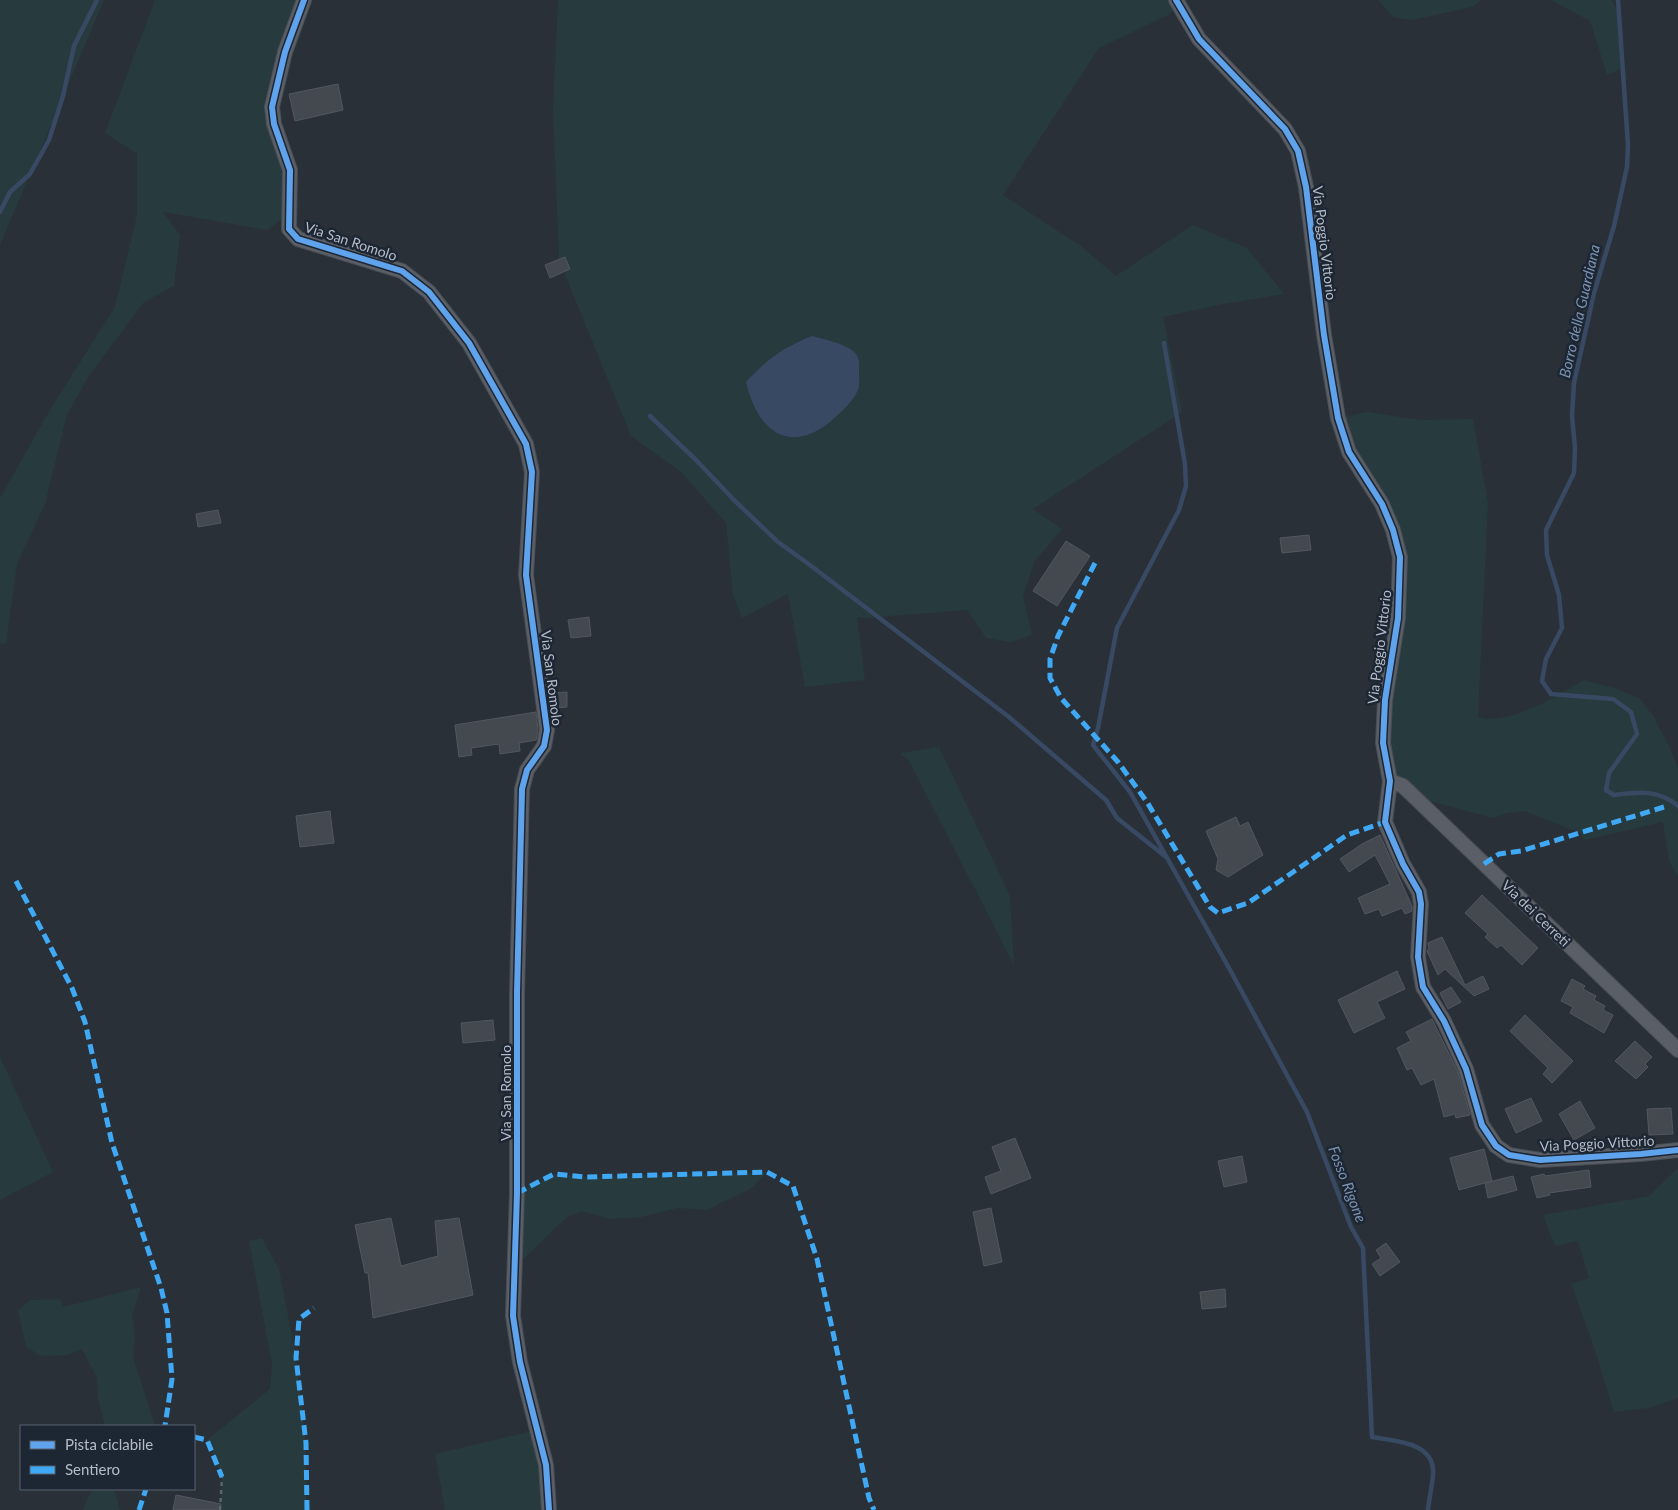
<svg xmlns="http://www.w3.org/2000/svg" width="1678" height="1510" viewBox="0 0 1678 1510" font-family="Lato,sans-serif">
<style>
.green{fill:#273a3e}
.water{fill:#384963}
.lines{fill:none;stroke-linecap:round;stroke-linejoin:round}
.stream{stroke:#384963;stroke-width:4.5}
.building{fill:#444950;stroke:#52575f}
.street-casing{stroke:#484c53;stroke-width:16}
.path{stroke:#5d636a;stroke-width:2.5;stroke-dasharray:4 4;stroke-linecap:butt}
.street{stroke:#5a5e66;stroke-width:14}
.quiet{stroke:#3fa9f5;stroke-width:5;stroke-dasharray:10 5;stroke-linecap:butt}
.cycleway-casing{stroke:#1d2633;stroke-width:9}
.cycleway{stroke:#60a3ed;stroke-width:6}
.labels{text-anchor:middle;dominant-baseline:central;stroke-width:5;stroke-linejoin:round;paint-order:stroke}
.street-label{font-size:14px;fill:#b4bcc9;stroke:#1d2633}
.water-label{font-size:15px;font-style:italic;fill:#7c92b1;stroke:#1d2633}
</style>
<rect width="100%" height="100%" fill="#2a3038"/>
<!-- green -->
<path class="green" d="M0,0H104L0,245Z
M155,0H304L272,107L290,170L289,214L267,230L163,212L180,235L174,286L144,302L88,377L67,415L45,504L17,564L6,644L0,643V498L51,408L115,307L137,215V154L105,133Z
M558,0H1187L1168,15L1099,48L1003,195L1082,247L1116,276L1193,225L1247,248L1284,294L1223,304L1163,317L1182,412L1033,509L1062,529L1035,561L1023,596L1032,635L1011,642L986,638L967,610L865,618L857,617L865,680L805,687L788,594L742,618L733,596L726,523L682,473L631,436L559,260L553,108Z
M1378,0H1481L1472,7L1412,20L1393,17Z
M1551,0H1612L1619,15L1623,68L1607,75L1590,21Z
M1368,412L1421,420L1473,419L1488,503L1478,717C1509,727 1558,695 1584,680L1617,689L1640,699L1654,717L1670,748L1678,768V876L1669,861L1663,822L1585,840L1580,833L1524,811L1507,813L1493,818L1415,797L1390,781L1383,743L1400,557L1338,418Z
M939,747L1010,896L1014,965L909,761L900,753Z
M0,1057L53,1172L0,1200Z
M1678,1168V1398L1649,1408L1614,1412L1592,1341L1571,1284L1589,1278L1578,1241L1555,1246L1543,1215L1649,1196Z
M767,1172L752,1188L707,1210L677,1208L641,1217L610,1219L581,1211L566,1218L514,1268L517,1193L554,1174L586,1177Z
M262,1238L279,1269L296,1358L306,1443L307,1510H220L222,1477L207,1440L270,1389L272,1364L249,1241Z
M141,1287L132,1317L135,1334L133,1356L155,1426H105L98,1399L97,1378L82,1349L68,1355L41,1356L26,1347L18,1311L30,1300L60,1299L63,1307Z
M537,1430L549,1510H445L435,1454Z
M92,1489H114L120,1510H83Z"/>
<!-- water -->
<path class="water" d="M812,336C823,339 847,344 855,353C860,359 859,364 859,371C859,376 860,385 858,390C853,402 839,414 830,422C787,456 757,429 746,382C768,358 783,348 812,336Z"/>
<g class="lines">
<!-- stream -->
<path class="stream" d="M1618,0L1628,145L1627,167L1614,226L1594,293L1574,383L1572,416L1575,448L1574,473L1546,530L1547,555L1559,595L1562,628L1546,659L1542,681L1551,694L1613,699L1631,712L1637,734L1609,773L1606,790L1614,795C1639,792 1658,789 1678,806
M0,212L10,192L30,174L49,140L63,96L74,46L97,0
M1164,343L1185,464L1186,486L1179,510L1117,628L1098,728L1093,745L1130,792L1229,968L1307,1112L1351,1227L1363,1248L1372,1437C1395,1441 1436,1442 1433,1475C1432,1487 1429,1499 1428,1510
M650,416L696,460L735,501L778,542L810,565L1009,717L1106,800L1117,818L1166,857"/>
</g>
<!-- building -->
<path class="building" d="M338,84L343,110L295,121L289,94Z
M565,257L570,269L550,278L545,265Z
M218,510L221,523L198,527L196,514Z
M1309,535L1311,550L1282,553L1280,538Z
M1066,541L1090,556L1057,606L1033,591Z
M589,617L591,636L571,638L568,620Z
M567,692V707L553,708L551,693Z
M536,712L538,730L536,740L519,743L520,751L500,754L499,744L471,748L472,755L459,757L455,725Z
M330,811L334,843L300,847L296,816Z
M1236,817L1240,826L1248,822L1263,855L1228,877L1216,870L1218,859L1206,831Z
M1380,835L1412,906V911L1405,914L1402,908L1382,916L1379,909L1365,914L1358,898L1390,884L1375,855L1349,872L1340,859L1362,844Z
M1482,895L1538,948L1522,965L1501,945L1497,948L1485,937L1488,934L1465,913Z
M1442,937L1465,985L1483,976L1489,989L1474,996L1445,969L1438,975L1427,951L1429,949L1428,943Z
M1397,971L1405,989L1377,1002L1385,1018L1354,1033L1338,1000Z
M1572,979L1585,986L1583,989L1596,996L1594,1000L1605,1006L1603,1010L1613,1015L1604,1033L1570,1013L1573,1007L1561,1001Z
M1451,987L1461,1002L1448,1009L1440,993Z
M1525,1015L1573,1061L1552,1083L1543,1074L1548,1068L1510,1031Z
M1432,1019L1458,1072L1470,1115L1456,1118L1455,1114L1444,1117L1434,1079L1421,1085L1412,1068L1407,1070L1397,1048L1411,1041L1406,1032Z
M493,1020L495,1040L463,1043L461,1023Z
M1635,1041L1652,1057L1645,1064L1648,1067L1636,1079L1615,1061Z
M1531,1098L1542,1121L1516,1133L1505,1109Z
M1580,1101L1595,1128L1574,1140L1559,1114Z
M1671,1108L1673,1134L1649,1135L1647,1109Z
M1015,1138L1031,1178L991,1194L985,1177L1001,1171L992,1147Z
M1484,1149L1492,1181L1459,1190L1450,1158Z
M1242,1156L1247,1182L1224,1187L1218,1161Z
M1589,1170L1591,1187L1549,1193L1550,1195L1537,1198L1531,1177L1544,1174L1545,1176Z
M1513,1176L1517,1190L1488,1198L1485,1183Z
M991,1208L1002,1262L984,1266L973,1212Z
M391,1218L401,1266L438,1256L435,1221L459,1218L473,1295L373,1318L368,1273H365L355,1225Z
M1386,1243L1400,1262L1380,1276L1372,1264L1381,1258L1376,1250Z
M1225,1289L1226,1307L1202,1309L1200,1292Z
M176,1495L221,1504L220,1510H173Z"/>
<g class="lines">
<!-- street casing -->
<g class="street-casing">
<path id="street" d="M304,0L285,52L272,107L274,124L290,170L289,229L298,239L402,271L429,292L469,343L526,444L532,472L526,575L547,730L544,746L527,770L522,789L517,993V1193L513,1316L520,1362L546,1465L549,1510
M1176,0L1199,39L1285,129L1298,151L1306,187L1324,335L1338,418L1349,452L1382,504L1393,530L1400,557L1398,618L1385,700L1383,743L1390,781L1385,822L1403,864L1419,892L1421,904L1418,957L1423,987L1444,1021L1466,1069L1482,1125L1496,1146L1509,1155L1540,1160L1641,1154L1678,1150
M1390,781L1403,786L1678,1050"/>
</g>
<!-- path -->
<path class="path" d="M220,1510L222,1477"/>
<!-- street -->
<use href="#street" class="street"/>
<!-- quiet -->
<path class="quiet" d="M1095,563L1058,636L1050,659V678L1061,698L1118,762L1147,802L1210,907L1218,913L1248,903L1347,835L1385,822
M1484,864L1499,854L1521,851L1664,807
M16,881L72,988L85,1022L112,1143L161,1288L167,1313L172,1379L165,1426
M517,1193L554,1174L586,1177L767,1172L793,1186L817,1259L869,1498L874,1510
M194,1437L207,1440L222,1477
M139,1510L146,1489
M307,1510L306,1443L296,1358L299,1319L314,1308"/>
<!-- cycleway casing -->
<g class="cycleway-casing">
<path id="cycleway" d="M304,0L285,52L272,107L274,124L290,170L289,229L298,239L402,271L429,292L469,343L526,444L532,472L526,575L547,730L544,746L527,770L522,789L517,993V1193L513,1316L520,1362L546,1465L549,1510
M1176,0L1199,39L1285,129L1298,151L1306,187L1324,335L1338,418L1349,452L1382,504L1393,530L1400,557L1398,618L1385,700L1383,743L1390,781L1385,822L1403,864L1419,892L1421,904L1418,957L1423,987L1444,1021L1466,1069L1482,1125L1496,1146L1509,1155L1540,1160L1641,1154L1678,1150"/>
</g>
<!-- cycleway -->
<use href="#cycleway" class="cycleway"/>
</g>
<g class="labels">
<!-- street labels -->
<g class="street-label">
<text transform="translate(351 241) rotate(18)">Via San Romolo</text>
<text transform="translate(1325 243) rotate(83)">Via Poggio Vittorio</text>
<text transform="translate(1379 647) rotate(-83)">Via Poggio Vittorio</text>
<text transform="translate(552 678) rotate(83)">Via San Romolo</text>
<text transform="translate(1536 913) rotate(44)">Via dei Cerreti</text>
<text transform="translate(505 1093) rotate(-90)">Via San Romolo</text>
<text transform="translate(1597 1143) rotate(-3)">Via Poggio Vittorio</text>
</g>
<!-- water labels -->
<g class="water-label">
<text transform="translate(1579 311) rotate(-77)">Borro della Guardiana</text>
<text transform="translate(1348 1184) rotate(69)">Fosso Rigone</text>
</g>
</g>
<!-- legend -->
<rect x="20" y="1425" width="175" height="65" fill="#1d2633" stroke="#59626f"/>
<rect x="30" y="1441" width="25" height="8" fill="#60a3ed" stroke="#59626f"/>
<text x="65" y="1450" font-size="15" fill="#b4bcc9">Pista ciclabile</text>
<rect x="30" y="1466" width="25" height="8" fill="#3fa9f5" stroke="#59626f"/>
<text x="65" y="1475" font-size="15" fill="#b4bcc9">Sentiero</text>
</svg>
